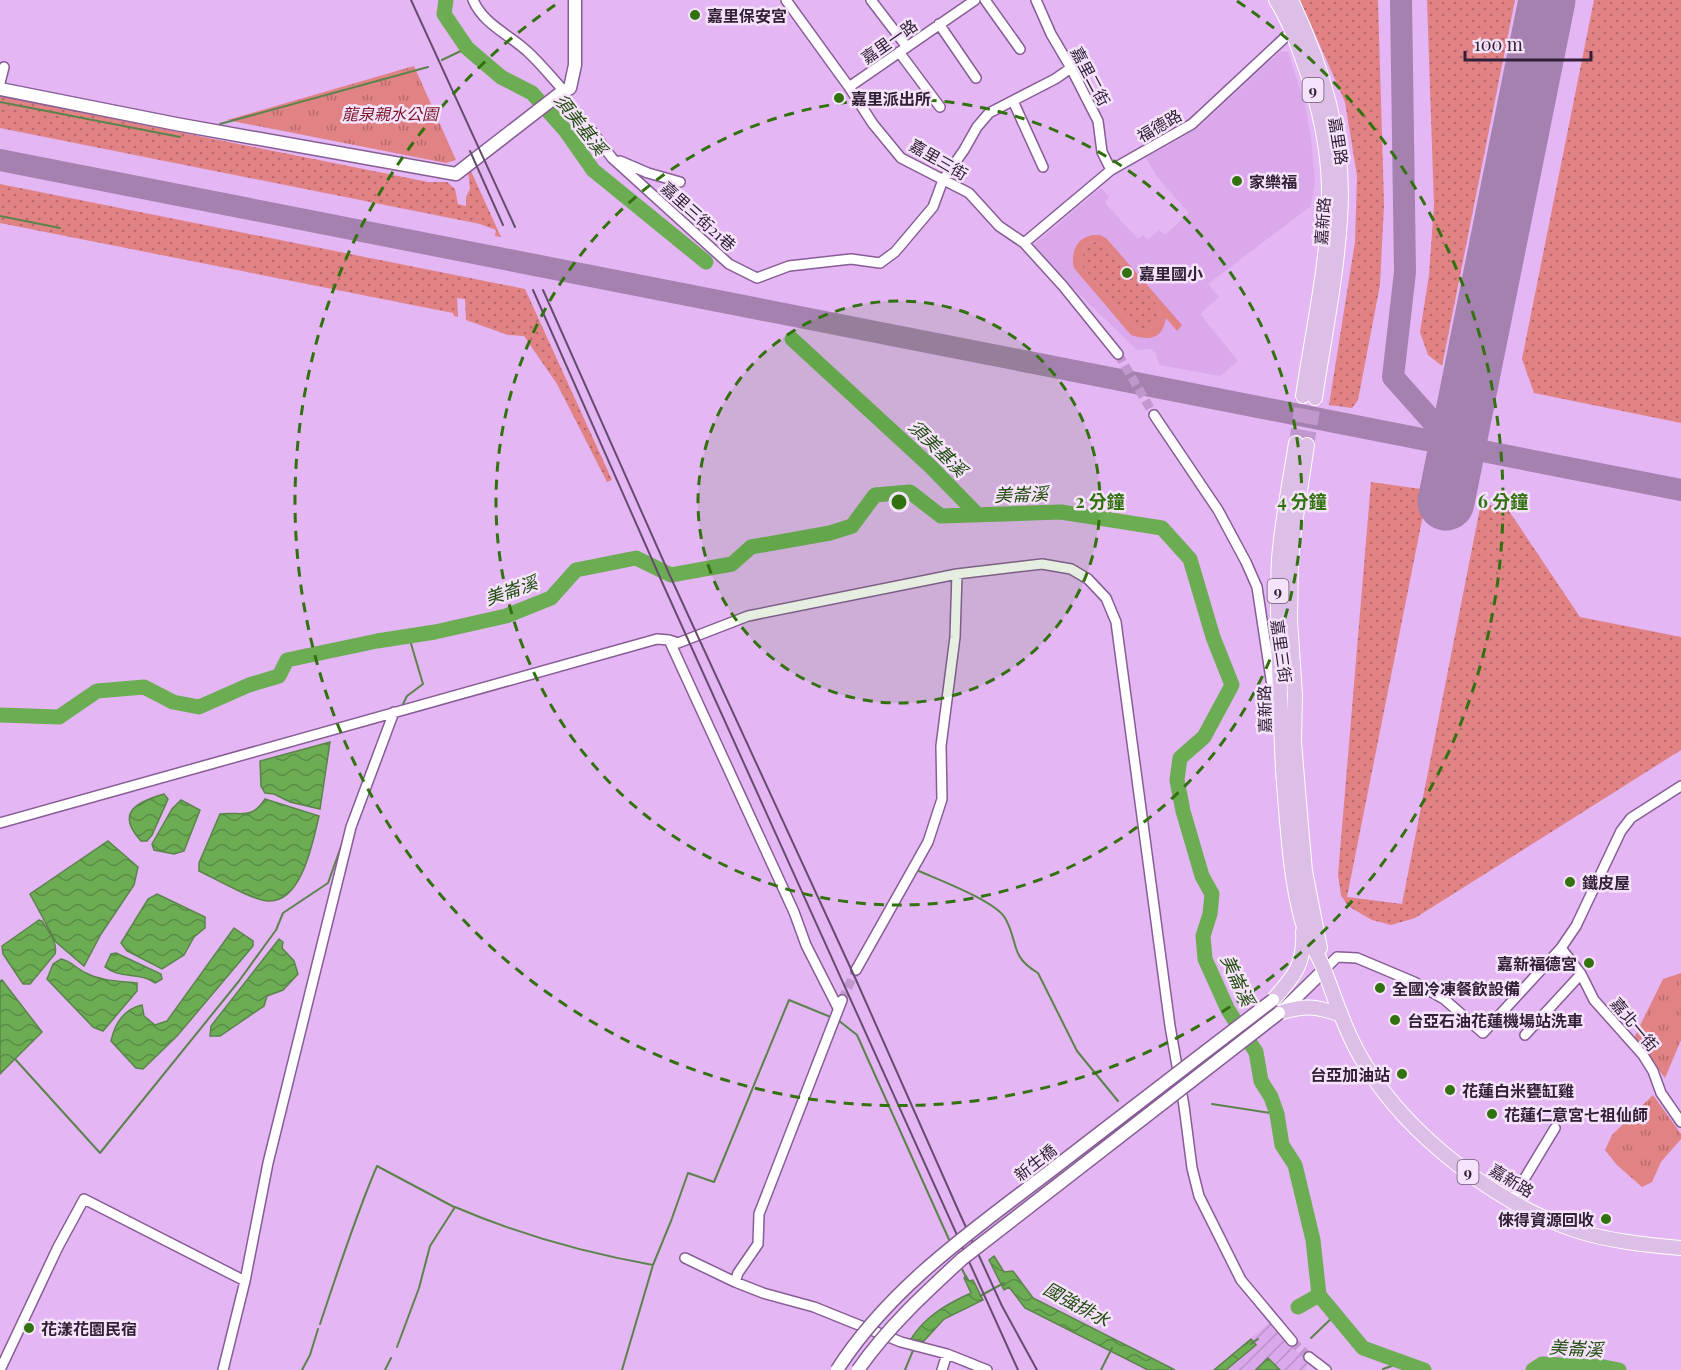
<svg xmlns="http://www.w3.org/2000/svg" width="1681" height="1370" viewBox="0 0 1681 1370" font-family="'Playfair Display','Noto Sans TC',serif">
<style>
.built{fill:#dba8eb}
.industrial{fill:url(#industrial-furrows)}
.grass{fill:url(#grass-dots)}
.park{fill:url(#park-tufts)}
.pitch{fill:#e18285;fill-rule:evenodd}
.water{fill:url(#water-waves);stroke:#5b834b;stroke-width:1.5}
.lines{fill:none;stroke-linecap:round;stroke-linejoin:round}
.stream{stroke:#5b834b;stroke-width:2}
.river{stroke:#6cad54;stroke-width:15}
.taxiway{stroke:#a581b0;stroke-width:22}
.runway{stroke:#a581b0;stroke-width:57}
.street-tunnel{stroke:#c098cd;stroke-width:9;stroke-dasharray:9 4.5;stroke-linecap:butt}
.primary-tunnel{stroke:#c098cd;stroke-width:14;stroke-dasharray:14 7;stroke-linecap:butt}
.street-casing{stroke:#875d95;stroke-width:12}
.secondary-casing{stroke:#875d95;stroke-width:15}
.primary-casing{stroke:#fff;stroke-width:16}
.street{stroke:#fff;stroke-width:9}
.secondary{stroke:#fff;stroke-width:12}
.primary{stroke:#ddbee6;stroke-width:14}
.rail{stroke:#664c6e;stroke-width:2}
.secondary-bridge-casing{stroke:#875d95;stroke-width:15;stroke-linecap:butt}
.secondary-bridge{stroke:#fff;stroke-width:12}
.ring{fill:none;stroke:#31720e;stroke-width:3;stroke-dasharray:10 8}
.poi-dot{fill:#31720e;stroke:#f5e2fb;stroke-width:2}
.labels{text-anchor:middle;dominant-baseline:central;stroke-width:5;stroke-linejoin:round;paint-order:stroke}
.shield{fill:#f5e2fb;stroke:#6c5a72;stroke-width:1.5}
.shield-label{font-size:15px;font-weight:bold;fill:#322037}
.poi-label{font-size:16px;font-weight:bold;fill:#322037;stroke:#f5e2fb;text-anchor:start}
.street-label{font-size:16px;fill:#322037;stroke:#f5e2fb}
.park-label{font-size:16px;font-style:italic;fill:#7b1426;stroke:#f5e2fb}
.water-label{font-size:18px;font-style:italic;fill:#214c0e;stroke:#f5e2fb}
.centre{fill:#31720e;stroke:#f5e2fb;stroke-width:3}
.ring-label{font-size:18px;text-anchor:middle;font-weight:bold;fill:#31720e;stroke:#f5e2fb;stroke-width:5;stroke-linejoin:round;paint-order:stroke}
</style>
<defs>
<pattern id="industrial-furrows" width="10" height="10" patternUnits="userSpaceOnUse" patternTransform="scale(1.5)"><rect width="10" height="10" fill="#dba8eb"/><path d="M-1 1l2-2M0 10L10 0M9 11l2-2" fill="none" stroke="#bc90ca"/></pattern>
<pattern id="grass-dots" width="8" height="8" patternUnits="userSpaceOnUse" patternTransform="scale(1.5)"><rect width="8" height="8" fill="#e18285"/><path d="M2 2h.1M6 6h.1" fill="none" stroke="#b76a6e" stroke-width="1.8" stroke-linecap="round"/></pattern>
<pattern id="park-tufts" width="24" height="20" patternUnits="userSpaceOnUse" patternTransform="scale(1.5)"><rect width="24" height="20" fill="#e18285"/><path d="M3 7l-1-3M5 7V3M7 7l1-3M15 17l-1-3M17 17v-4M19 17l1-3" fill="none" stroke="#b76a6e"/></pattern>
<pattern id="water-waves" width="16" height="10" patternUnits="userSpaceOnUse" patternTransform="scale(1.5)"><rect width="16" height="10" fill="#6cad54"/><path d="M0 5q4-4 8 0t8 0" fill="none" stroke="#598c46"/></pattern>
</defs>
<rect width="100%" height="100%" fill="#e4b6f3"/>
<!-- built -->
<path class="built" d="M1281,51L1288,52L1305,105L1311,138L1315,181L1311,206L1208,284L1219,297L1200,314L1238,361L1220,376L1159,365L1156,354L1151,349L1137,350L1031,247L1101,188L1109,197L1105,203L1138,239L1143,235L1148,240L1159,230L1165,235L1189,213L1158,178L1146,158L1198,128Z"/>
<!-- industrial -->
<path class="industrial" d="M1269,1323L1308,1363L1305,1370H1214Z"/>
<!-- grass -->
<path class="grass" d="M1300,0H1378L1384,204L1380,285L1358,400L1352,408L1329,405L1355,242L1357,176L1345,102Z
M1427,0H1515L1442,366L1428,355L1420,332L1429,275L1434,205Z
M1594,0H1681V423L1534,393L1522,359Z
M0,96L428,182H447L455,189L458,204L466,206V197L470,189L468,170L470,169L501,237L495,236L496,230L480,224L0,128Z
M0,184L525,289L612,480L607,482L557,384L524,336L508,335L466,320L465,299L457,298L458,317L454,316L453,313L0,223Z
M1092,241L1106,246L1158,306L1159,319L1154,327L1140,330L1134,327L1081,265L1084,246Z
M1371,482L1428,490L1347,897L1402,904L1481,503L1507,508L1580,617L1681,637V750L1415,918L1391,925L1372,920L1348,906L1341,895L1338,875Z"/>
<!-- park -->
<path class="park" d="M414,66L456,160L446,163L227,120Z
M1681,973V1040L1665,1078L1634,1038L1663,979Z
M1653,1095L1681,1134V1139L1661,1162L1652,1182L1642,1187L1617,1165L1605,1150L1612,1135Z"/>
<!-- pitch -->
<path class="pitch" d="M1093,235H1100L1106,238L1182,325L1177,331L1166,318C1162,339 1151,341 1131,335L1074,268C1070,253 1077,237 1093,235ZM1092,241L1106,246L1158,306L1159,319L1154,327L1140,330L1134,327L1081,265L1084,246Z"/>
<!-- water -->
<path class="water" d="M330,742L320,809L290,802L274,794L265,793L261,786L260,761Z
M164,794L168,799L152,835L147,841H141C115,813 136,802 164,794Z
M265,799L319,816C313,841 302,903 268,901C254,901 214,878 199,871V863L220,814C240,811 251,821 265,799Z
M181,800L200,810L184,851L174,854L154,850L152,844L172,809Z
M108,841L138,867L134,885L101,934L84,966L56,942L30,894Z
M157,894L205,917V928L194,937L184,955L162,969L127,951L121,943L148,899Z
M39,920L42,921C48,931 58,942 55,954L30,984H23L3,954L2,946Z
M234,928L253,941V946L177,1036L143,1069L136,1068L111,1041C115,1023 124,1009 142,1005L144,1016L155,1025L167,1021Z
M279,939L283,942L282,948L294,961L298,974L283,990L267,996L264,1006L220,1036H210L211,1026Z
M116,953L161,974L162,979L155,983C141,972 119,979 105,967L111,954Z
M61,959C71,961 77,969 86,973C101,981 120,981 137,983V991L103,1031L93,1027L47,979L53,964Z
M2,980L42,1032L0,1074V981Z
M994,1256L1004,1272L1013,1271L1033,1298L1175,1370H1148L1025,1308L1009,1287L1004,1290L989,1260Z
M966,1276L969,1281L973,1280L983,1300L944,1319L922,1343L911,1339C925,1316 947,1304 971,1293L964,1278Z
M1251,1339L1256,1345L1226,1370H1214Z
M1268,1358L1280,1370H1256Z"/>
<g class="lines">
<!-- stream -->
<path class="stream" d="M442,60L467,48
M0,102L180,137
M220,124L428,67
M0,216L60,228
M403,704L407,696L423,684L409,637
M366,773L386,723
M919,871C939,880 995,901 1005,918C1019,942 1009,956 1038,973L1077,1051L1118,1101
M838,1020L857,1035L951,1244
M15,1059L100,1153L239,981L276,930L283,913L328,883L343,841
M1212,1104L1277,1114
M960,1265L967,1279
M980,1296L1004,1283
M320,1324C338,1271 355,1217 377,1166L454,1207
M1311,1338L1335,1315
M1251,1344L1258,1339
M397,1347L419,1288L430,1246L455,1207C518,1234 585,1253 653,1265
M1383,1369L1403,1362
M302,1370L310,1355L318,1329
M385,1370L391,1358
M622,1370L653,1265L671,1221L688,1173L714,1182L789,1000L833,1018
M905,1370L914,1348
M1101,1370L1112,1348"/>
<!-- river -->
<path class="river" d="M446,0L444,14L467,48L501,77L532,93L565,130L593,170L706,262
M792,339L930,466L976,513
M0,715L59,717L97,691L144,687L173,702L199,707L249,685L279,676L287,660L377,641L435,632L506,616L551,598L576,570L636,558L671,575L732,564L751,547L830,533L852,526L875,495L910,492L941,516L1061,512L1162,528L1190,559L1213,637L1232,685L1204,737L1180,758L1177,780L1183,811L1202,876L1212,894L1210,914L1203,936L1205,959L1228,1010L1256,1052L1261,1081L1271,1097L1277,1114L1282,1145L1295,1165L1313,1240L1319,1295L1363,1348L1424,1370
M1298,1307L1319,1295
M1533,1370L1542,1364L1604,1367L1619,1370"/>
<!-- taxiway -->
<path class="taxiway" d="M1401,0L1405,272L1393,377L1457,449
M0,160C560,273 1120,385 1681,490"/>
<!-- runway -->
<path class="runway" d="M1446,502L1547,0"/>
<!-- street-tunnel -->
<path class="street-tunnel" d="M1118,354L1154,415
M842,1000L856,970
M1292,1341L1309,1357"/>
<!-- primary-tunnel -->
<path class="primary-tunnel" d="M1296,443L1303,396
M1307,445L1315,398"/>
<!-- street casing -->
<g class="street-casing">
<path id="street" d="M473,0C484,25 509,34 528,52C541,64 552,78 564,91
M786,0L849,87L873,124L901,158L969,193L999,226L1024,243L1063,286L1118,354
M871,0L907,47
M985,0L1020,49
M1036,0L1051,34L1071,68L1098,121L1102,152L1111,170
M939,24L976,78
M899,52L940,107
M0,83L4,67
M849,87L975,0
M1013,101L1043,167
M591,130L612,158L729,264L757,278L789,266L851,259L880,263L895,252L933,207L943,180L964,150L977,127L989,113L1055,79L1071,68
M620,161L648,173L680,182
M1024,243L1111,170L1192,124L1295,28
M1154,415L1218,510L1246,562L1257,587L1276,712
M669,640L794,912L806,945L838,1008
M0,823L657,639L669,640L678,643L748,616L957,574L1042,564L1071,569L1088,579L1106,598L1116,622L1170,1026L1184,1106L1192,1168L1199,1196L1241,1280L1292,1341
M1561,948L1581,974L1594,1000L1643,1055L1653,1071L1661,1093L1681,1122
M856,970L928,842L942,799L941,746L955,637L957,574
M1324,970L1337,957L1357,958L1414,982L1444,999L1483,1033L1561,948L1576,926L1621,831L1631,818L1681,786
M842,1000L759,1214L758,1244L738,1273L735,1282L763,1293L814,1307L901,1342L947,1354L987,1370
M1525,1035L1581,974
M1511,1201L1555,1128
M685,1258L735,1282
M1309,1357L1326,1370
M0,1370L58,1247L84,1199L245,1281
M223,1370L245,1281L268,1163L351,827L394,712
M942,1370L947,1354"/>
</g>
<!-- secondary casing -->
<g class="secondary-casing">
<path id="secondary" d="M0,89L176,124L456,174L558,95L570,88L575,65V0
M1280,1013L1324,970"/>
</g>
<!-- primary casing -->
<g class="primary-casing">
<path id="primary" d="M1276,0C1289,20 1296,41 1304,63C1318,102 1328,146 1329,187C1330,255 1313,328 1303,396
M1291,0C1320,61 1341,126 1341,194C1340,262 1325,331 1315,398
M1296,443C1290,481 1282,520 1279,559C1277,595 1278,631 1279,667C1281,706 1281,745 1284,784C1288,830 1290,876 1302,921C1307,939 1319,955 1325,972C1337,1004 1347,1036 1366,1066C1409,1136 1497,1204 1575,1230C1607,1241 1648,1245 1681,1248
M1307,445L1294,530L1291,562L1290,620L1295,695L1294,742L1301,826L1305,871L1320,948
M1273,1000C1294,976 1305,965 1303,931
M1279,1013C1304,1005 1315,1006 1339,1014"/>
</g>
<!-- street -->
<use href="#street" class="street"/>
<!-- secondary -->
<use href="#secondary" class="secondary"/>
<!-- primary -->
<use href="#primary" class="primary"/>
<!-- rail -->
<path class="rail" d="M411,0L515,227
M470,151L503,225
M533,290L662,582L1018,1370
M543,290L671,578L857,982L959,1212L1002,1306L1037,1370"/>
<!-- secondary-bridge casing -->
<g class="secondary-bridge-casing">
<path id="secondary-bridge" d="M837,1370C889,1288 973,1230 1049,1172C1123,1115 1198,1057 1273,1000
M858,1370C887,1328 925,1293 962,1259L1279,1013"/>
</g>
<!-- secondary-bridge -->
<use href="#secondary-bridge" class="secondary-bridge"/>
</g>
<!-- distance rings -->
<circle cx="899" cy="502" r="201" fill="#31720e" fill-opacity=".12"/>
<g class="ring">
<circle cx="899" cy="502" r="201"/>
<circle cx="899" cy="502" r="403"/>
<path d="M1237 1A604 604 0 1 1 561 1"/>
</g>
<!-- markers -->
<g class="poi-dot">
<circle cx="695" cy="15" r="6"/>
<circle cx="839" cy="98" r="6"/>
<circle cx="1237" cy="181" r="6"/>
<circle cx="1127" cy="273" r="6"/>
<circle cx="1570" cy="882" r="6"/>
<circle cx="1589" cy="963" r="6"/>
<circle cx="1380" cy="988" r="6"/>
<circle cx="1395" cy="1020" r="6"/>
<circle cx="1402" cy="1074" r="6"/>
<circle cx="1450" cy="1090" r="6"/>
<circle cx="1492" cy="1114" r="6"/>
<circle cx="1606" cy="1219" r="6"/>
<circle cx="29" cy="1328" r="6"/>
</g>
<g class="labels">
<!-- shield labels -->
<g class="shield">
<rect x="1302.5" y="78" width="21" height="24" rx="4.5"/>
<rect x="1267.5" y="579" width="21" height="24" rx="4.5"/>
<rect x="1457.5" y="1160" width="21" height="24" rx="4.5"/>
</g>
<g class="shield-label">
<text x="1313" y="90">9</text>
<text x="1278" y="591">9</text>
<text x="1468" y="1172">9</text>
</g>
<!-- poi labels -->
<g class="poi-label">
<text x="707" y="15">嘉里保安宮</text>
<text x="851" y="98">嘉里派出所</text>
<text x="1249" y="181">家樂福</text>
<text x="1139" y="273">嘉里國小</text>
<text x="1582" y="882">鐵皮屋</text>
<text x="1577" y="963" text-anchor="end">嘉新福德宮</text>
<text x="1392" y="988">全國冷凍餐飲設備</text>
<text x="1407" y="1020">台亞石油花蓮機場站洗車</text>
<text x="1390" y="1074" text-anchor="end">台亞加油站</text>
<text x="1462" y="1090">花蓮白米甕缸雞</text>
<text x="1504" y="1114">花蓮仁意宮七祖仙師</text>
<text x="1594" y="1219" text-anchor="end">倈得資源回收</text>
<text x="41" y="1328">花漾花園民宿</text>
</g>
<!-- street labels -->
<g class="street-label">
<text transform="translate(889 41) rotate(-35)">嘉里一路</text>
<text transform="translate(1091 76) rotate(62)">嘉里二街</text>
<text transform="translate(1159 125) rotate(-30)">福德路</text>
<text transform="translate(1339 141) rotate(81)">嘉里路</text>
<text transform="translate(939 159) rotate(30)">嘉里三街</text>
<text transform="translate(699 216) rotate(42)">嘉里三街21巷</text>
<text transform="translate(1322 221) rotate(-86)">嘉新路</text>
<text transform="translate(1282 651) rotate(82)">嘉里三街</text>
<text transform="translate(1264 709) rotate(-91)">嘉新路</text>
<text transform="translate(1635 1024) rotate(50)">嘉北一街</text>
<text transform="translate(1035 1162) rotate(-38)">新生橋</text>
<text transform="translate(1512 1180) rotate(31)">嘉新路</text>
</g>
<!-- park labels -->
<g class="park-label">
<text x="390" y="113">龍泉親水公園</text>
</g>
<!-- water labels -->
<g class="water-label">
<text transform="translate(581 124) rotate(52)">須美基溪</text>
<text transform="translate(938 448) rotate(44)">須美基溪</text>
<text transform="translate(1021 494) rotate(-2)">美崙溪</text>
<text transform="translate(511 590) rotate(-19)">美崙溪</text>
<text transform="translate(1238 980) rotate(65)">美崙溪</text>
<text transform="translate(1077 1304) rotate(29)">國強排水</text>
<text transform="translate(1576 1348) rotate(3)">美崙溪</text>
</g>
</g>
<circle cx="899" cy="502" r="9" class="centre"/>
<g class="ring-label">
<text x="1100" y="508">2 分鐘</text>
<text x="1302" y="508">4 分鐘</text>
<text x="1503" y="508">6 分鐘</text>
</g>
<!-- scale -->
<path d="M1465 51v9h126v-9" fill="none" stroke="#322037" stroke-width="3"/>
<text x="1474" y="51" font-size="18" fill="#322037" stroke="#f5e2fb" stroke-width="4.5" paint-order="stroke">100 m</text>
</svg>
